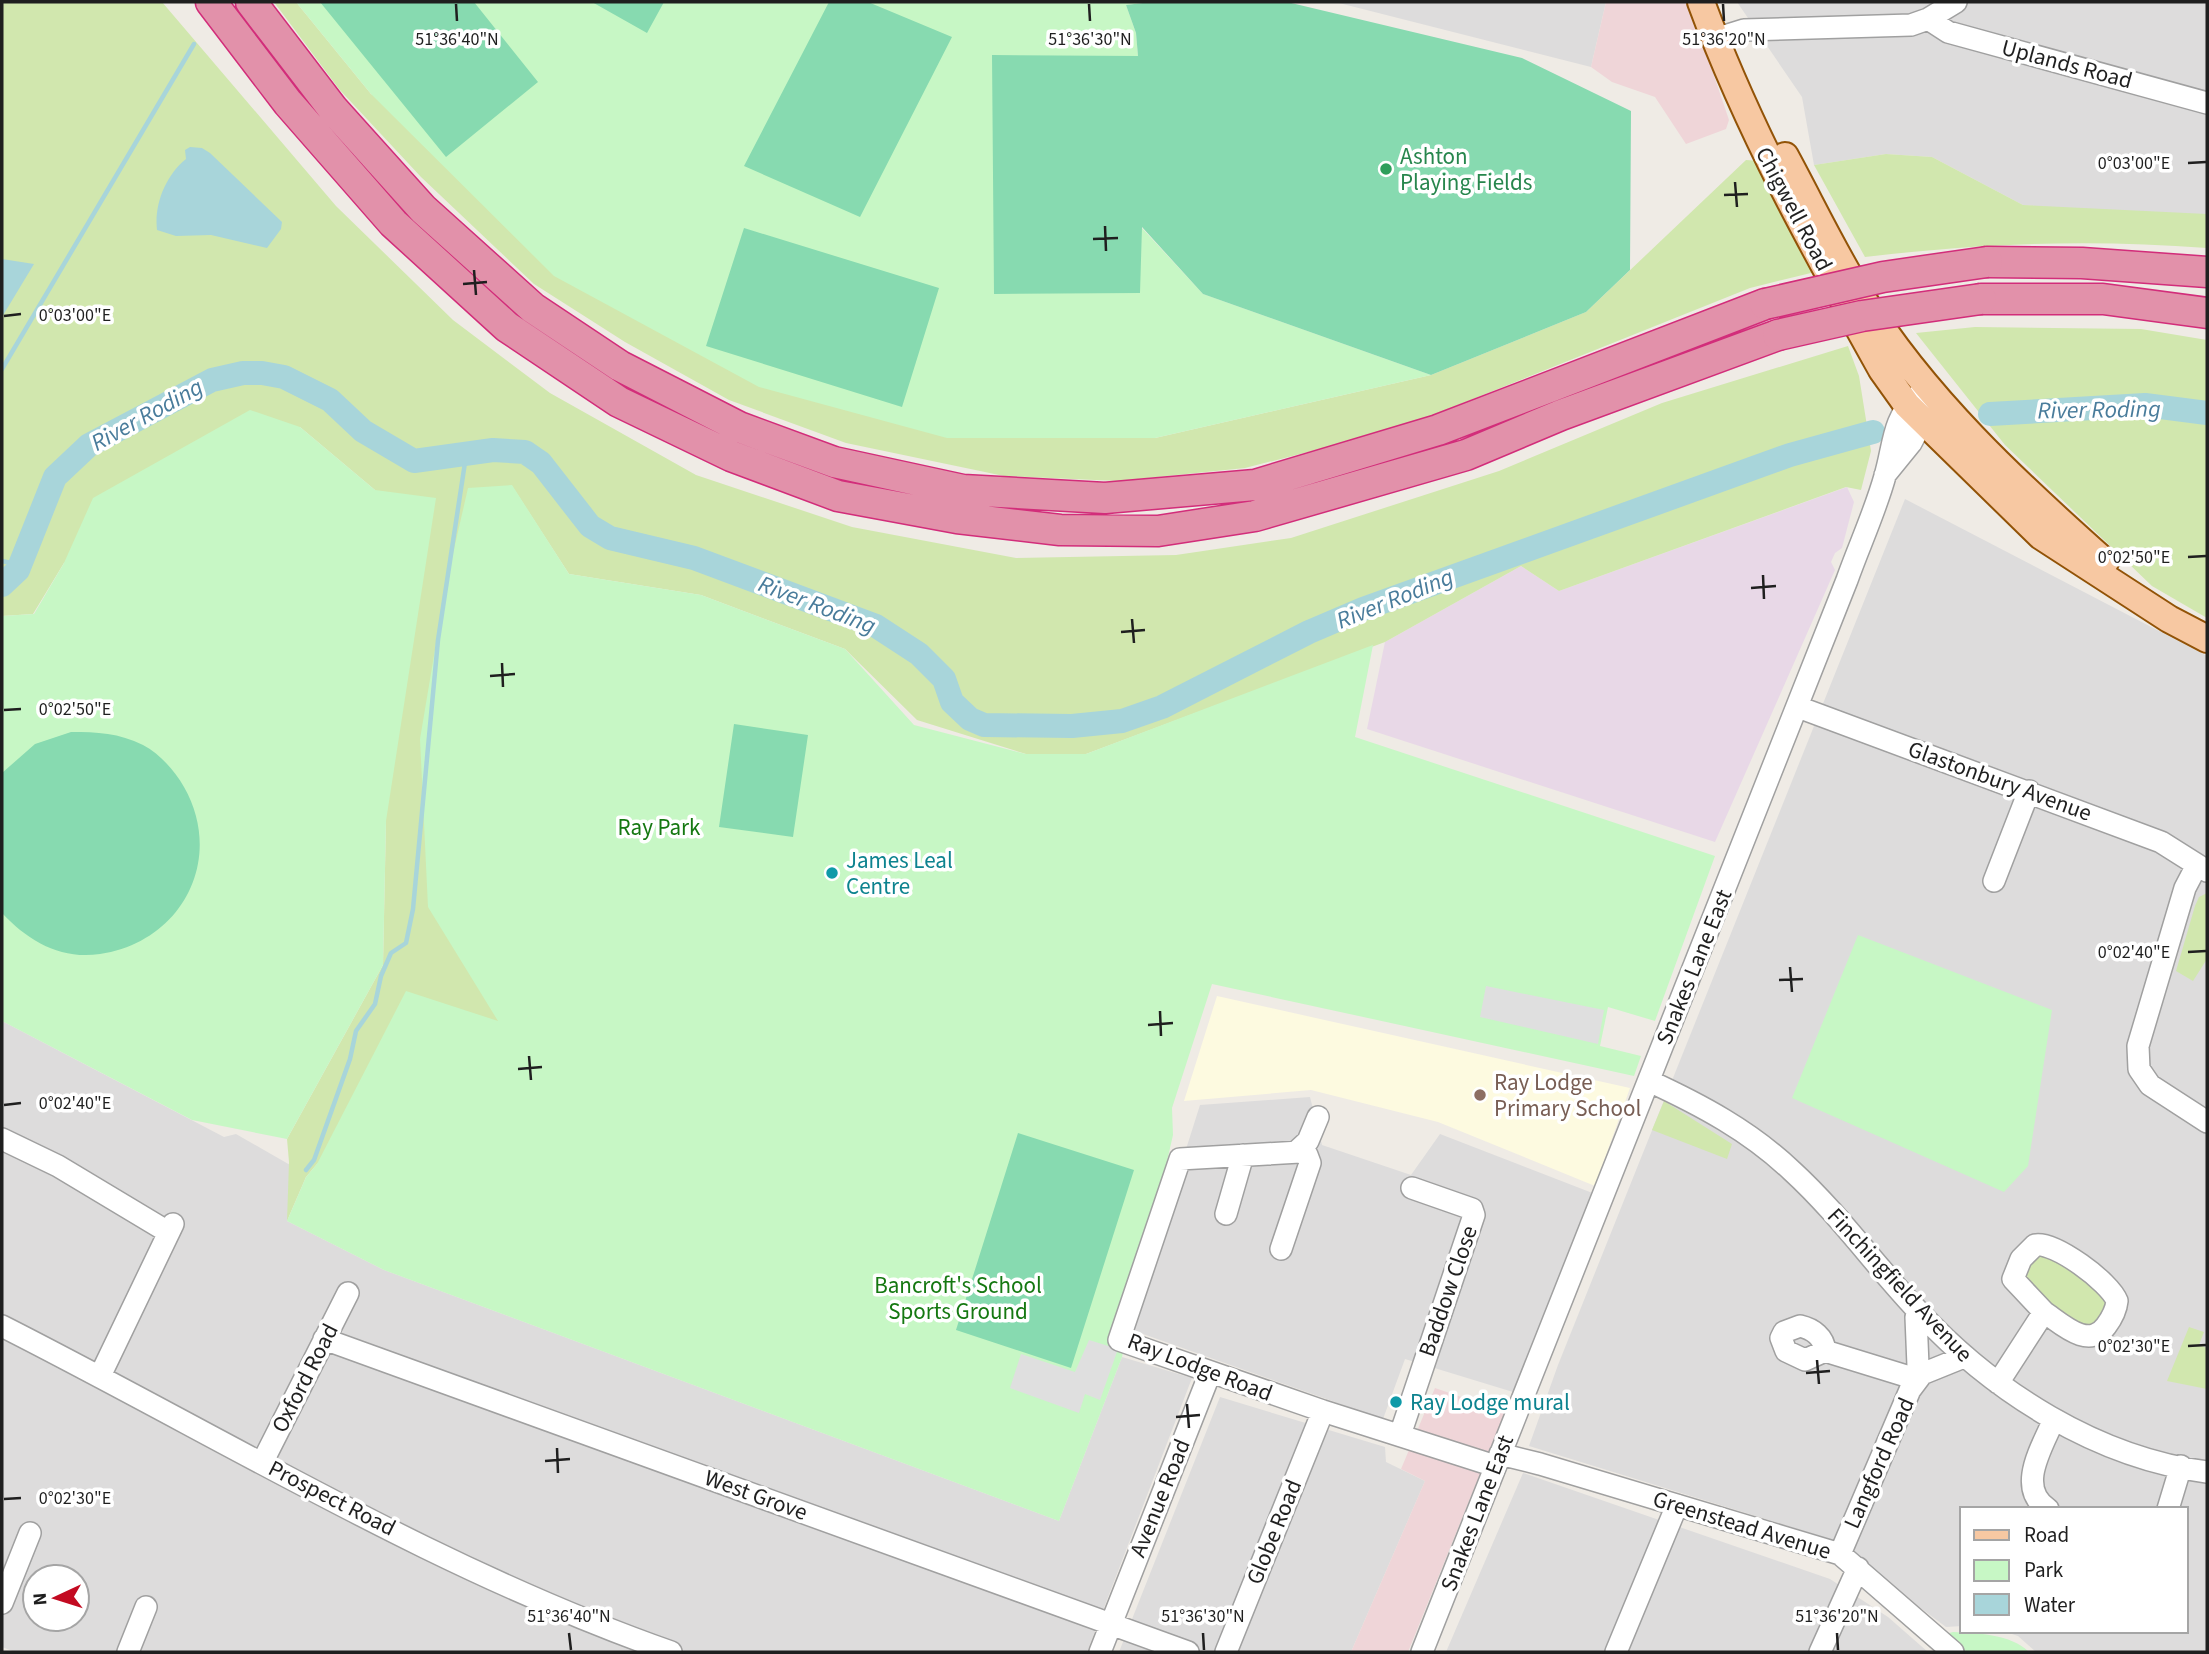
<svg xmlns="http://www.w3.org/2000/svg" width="2209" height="1654" viewBox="0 0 2209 1654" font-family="'Source Sans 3',sans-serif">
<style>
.residential{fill:#dddcdc;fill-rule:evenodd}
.commercial{fill:#efd5d8}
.industrial{fill:#e8d8e7}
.education{fill:#fdfae0}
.grass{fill:#d1e7ae}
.park{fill:#c7f7c5}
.pitch{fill:#87dab0}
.parking{fill:#dfdfdf}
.water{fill:#a8d5da}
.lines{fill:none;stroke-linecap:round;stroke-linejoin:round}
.stream{stroke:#a8d5da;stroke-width:4.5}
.river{stroke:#a8d5da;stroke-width:24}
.minor-casing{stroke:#a0a0a0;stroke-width:24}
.major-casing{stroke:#925307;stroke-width:30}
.highway-casing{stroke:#d22d7a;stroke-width:33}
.minor{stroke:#fff;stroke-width:21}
.major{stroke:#f7c8a2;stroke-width:26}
.highway{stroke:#e291aa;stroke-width:30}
.highway-bridge-casing{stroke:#d22d7a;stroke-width:33;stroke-linecap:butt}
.highway-bridge{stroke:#e291aa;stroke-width:30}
.ticks{fill:none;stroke:#1f1f1f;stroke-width:2.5}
.leisure-dot{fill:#2e9e5b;stroke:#fff;stroke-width:2.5}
.culture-dot{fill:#0f9aa8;stroke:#fff;stroke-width:2.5}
.education-dot{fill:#8d6e63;stroke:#fff;stroke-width:2.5}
.labels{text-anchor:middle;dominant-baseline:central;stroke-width:7;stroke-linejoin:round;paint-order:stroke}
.street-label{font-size:23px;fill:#1f1f1f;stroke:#fff}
.leisure-label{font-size:23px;fill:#27864d;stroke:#fff;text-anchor:start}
.park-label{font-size:23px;fill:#157811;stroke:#fff}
.culture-label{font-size:23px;fill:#0d838f;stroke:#fff;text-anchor:start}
.education-label{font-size:23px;fill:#785e54;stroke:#fff;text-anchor:start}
.water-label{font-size:24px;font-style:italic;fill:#497c9b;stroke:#fff}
.ticks-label{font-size:18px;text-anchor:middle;fill:#1f1f1f;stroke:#fff;stroke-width:7;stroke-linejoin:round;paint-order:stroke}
</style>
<rect width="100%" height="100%" fill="#efebe5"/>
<!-- residential -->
<path class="residential" d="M1335,2H1606L1591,67Z
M1737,2H2207V221L2023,205L1932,157L1886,154L1814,165L1802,97Z
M1905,499L2207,656V1652H2036L2018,1636L2003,1631H2186V1509H1962V1626L1946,1627L1827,1538L1529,1446L1558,1365Z
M2,1021L224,1137L236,1134L304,1173L287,1221L384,1270L1059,1521L1122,1357L1192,1378L1087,1652H15L2,1647ZM35,1577H77V1619H35Z
M1310,1097L1322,1145L1411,1175L1440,1134L1595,1194L1513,1392L1405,1359L1383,1419L1129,1329L1200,1105Z
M1220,1397L1385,1447L1386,1462L1425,1481L1351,1652H1119Z
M1523,1473L1830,1579L1888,1617L1928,1652H1446Z"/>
<!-- commercial -->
<path class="commercial" d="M1606,2H1689L1729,120L1726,129L1686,144L1655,97L1612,82L1591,67Z
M1435,1388L1505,1412L1408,1652H1351L1425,1481L1401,1469Z"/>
<!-- industrial -->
<path class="industrial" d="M1847,487L1854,502L1842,548L1835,553L1831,562L1835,570L1715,842L1367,729L1385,642L1521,566L1559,591Z"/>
<!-- education -->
<path class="education" d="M1217,996L1630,1088L1595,1186L1438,1122L1311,1090L1184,1101Z"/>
<!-- grass -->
<path class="grass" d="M2,2H162L336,206L453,320L550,393L696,475L852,527L1016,558L1176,555L1291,538L1499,471L1662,403L1848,346L1859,376L1871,451L1861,490L1846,487L1559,591L1521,566L1385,642L1086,754H1026L917,720L845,649L701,595L569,574L512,486L499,1022L317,1164L306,1177L287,1221L289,1162L287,1139L383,965L386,821L375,490L300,427L64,563L33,614L2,616Z
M274,2H296L371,94L1155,438L1431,375L1586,312L1746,160L1759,161L1815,272L1750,288L1398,429L1245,468L1118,481L1004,476L846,443L729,400L625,342L534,284L421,177L339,89Z
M1886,154L1932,157L2023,205L2207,214V248C2090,239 1982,243 1865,257L1814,165Z
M1975,327L2141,329L2207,340V618L2152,586L2005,445L1916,333Z
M2207,893V959L2193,981L2176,971L2195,906L2199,897Z
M1664,1101L1732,1144L1727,1159L1652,1130Z
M2046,1252L2109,1299L2100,1321L2084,1328L2022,1284L2035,1253Z
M2189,1327L2204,1332L2199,1345L2207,1348V1389L2167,1381Z"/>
<!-- park -->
<path class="park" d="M296,2H1151L1126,5L1136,33L1138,56L1141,227L1203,294L1431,375L1155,438H947L759,387L554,276L371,94Z
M250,410L300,427L375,490L436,498L386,821L383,965L287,1139L192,1120L2,1021V616L34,614L64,563L93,498Z
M512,485L569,574L701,595L845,649L914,725L1026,754H1086L1373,645L1355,737L1715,856L1655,1021L1608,1007L1600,1046L1641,1056L1634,1076L1212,984L1172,1108L1173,1135L1122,1357L1059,1521L384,1270L287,1221L306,1177L317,1164L406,991L498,1021L428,907L420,739L446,584L468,488Z
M1858,935L2052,1010L2028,1166L2004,1192L1792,1098Z
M1953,1632C1977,1633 2011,1634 2029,1652H1967L1946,1634Z"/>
<!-- pitch -->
<path class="pitch" d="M320,2H474L538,82L446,157Z
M592,2H664L647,33Z
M829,2H868L952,37L860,217L744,166Z
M1151,2H1287L1522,58L1631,111L1630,270L1586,312L1431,375L1203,294L1142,227L1140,293L994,294L992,55L1138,56L1136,33L1126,5Z
M744,228L939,288L902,407L706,346Z
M734,724L808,735L793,837L719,827Z
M71,732C97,732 119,733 143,745C160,754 175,771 184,787C225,859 182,942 100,954C61,960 28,941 2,913V773L35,744Z
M1018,1133L1134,1170L1071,1368L956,1330Z"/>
<!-- parking -->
<path class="parking" d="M1486,986L1604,1010L1598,1044L1480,1017Z
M1089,1340L1118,1349L1100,1400L1085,1394L1079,1413L1010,1388L1021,1354L1075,1372Z"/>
<!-- water -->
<path class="water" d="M190,147L202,148L210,153L282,222L281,229L267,248L211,235L176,236L157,230C154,204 166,175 186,159L185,150Z
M2,259L34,264L2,317Z"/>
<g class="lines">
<!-- stream -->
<path class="stream" d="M2,369L194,44
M2,561L20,565
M306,1170L314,1160L350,1059L356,1031L375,1004L381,976L391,953L406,943L413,909L438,640L466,456"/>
<!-- river -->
<path class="river" d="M1990,414L2145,405L2207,413
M2,585L18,570L55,477L89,445L212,380L243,373H262L284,377L330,400L363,431L414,461L493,450L525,452L541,463L590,526L610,538L694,558L876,626L919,654L944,679L952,702L970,719L984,725L1072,726L1122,721L1162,707L1309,632L1363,609L1790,455L1873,432"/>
<!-- minor casing -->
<g class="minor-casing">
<path id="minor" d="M1928,19L1948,32L2207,103
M1715,39L1744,30L1911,25L1928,19L1956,2
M1885,475L1911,443L1930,407
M1798,707L2161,842L2207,871
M2197,865L2185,888L2138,1046L2139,1069L2150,1085L2207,1122
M1994,881L2029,791
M1649,1081C1701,1105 1750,1131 1792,1171C1839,1214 1876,1267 1920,1313C1994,1392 2097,1458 2207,1472
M2,1139L58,1166L168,1232
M1296,1152L1308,1141L1318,1117
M1226,1214L1243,1155
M1281,1249L1310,1163L1307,1155L1300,1152L1180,1159L1119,1340L1323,1411L1495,1466
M2,1326C223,1438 437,1570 671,1652
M1800,1326C1813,1329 1824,1337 1825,1351L1805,1360L1786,1351L1781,1338L1784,1332Z
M324,1339L1188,1652
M1825,1351L1916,1379
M1922,1374L1964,1357
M100,1376L173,1224
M1998,1383L2044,1312L2013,1279L2021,1259L2035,1245C2054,1241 2110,1282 2117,1301C2116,1311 2112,1318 2106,1326C2088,1350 2062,1324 2044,1312
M1400,1435L1474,1215L1472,1209L1412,1188
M1500,1454L1540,1464L1840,1554L1953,1652
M262,1463L348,1293
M2048,1509C2015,1488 2043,1446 2054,1419
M2168,1509L2181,1466
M1840,1554L1910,1390L1922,1374L1918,1366L1916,1317L1920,1313
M2,1603L30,1533
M128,1652L146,1607
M1100,1652L1210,1373
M1226,1652L1323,1411
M1422,1652L1847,580C1859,546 1875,512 1885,476C1894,446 1892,419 1917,396
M1616,1652L1677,1505
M1820,1652L1858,1568"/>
</g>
<!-- major casing -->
<g class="major-casing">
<path id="major" d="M1701,2C1749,132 1815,250 1882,370L1907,405L2041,536L2169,619L2207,639
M1785,156C1810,202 1833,251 1861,296C1924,398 2016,483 2105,562"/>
</g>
<!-- highway casing -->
<g class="highway-casing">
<path id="highway" d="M211,2L288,103L393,223L507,327L619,402L731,456L838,496L957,518L1060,530L1158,531L1255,516L1466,455L1561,415L1778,335
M251,2L333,109L423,209L533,308L620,366L739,427L834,462L963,490L1105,498L1255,485L1438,430L1765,304
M1987,262L2082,263L2207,272
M1981,299H2103L2207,313"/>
</g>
<!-- minor -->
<use href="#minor" class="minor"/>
<!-- major -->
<use href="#major" class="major"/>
<!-- highway -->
<use href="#highway" class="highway"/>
<!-- highway-bridge casing -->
<g class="highway-bridge-casing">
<path id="highway-bridge" d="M1765,304L1883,277L1987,262
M1778,335L1862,316L1981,299"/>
</g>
<!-- highway-bridge -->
<use href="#highway-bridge" class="highway-bridge"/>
</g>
<!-- ticks -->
<path class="ticks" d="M456,4L457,21M1089,4L1090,21M1723,4L1724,21M2188,163L2206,162M1735,182L1737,207M1724,195L1748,194M1105,226L1106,251M1093,239L1118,238M474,270L476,295M463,284L487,282M4,316L21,314M2188,557L2206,556M1763,575L1764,599M1751,588L1776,586M1132,619L1134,643M1121,632L1145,630M502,663L503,687M490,676L515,674M4,710L21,709M2188,952L2206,951M1790,967L1792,992M1779,980L1803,979M1160,1011L1161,1036M1148,1025L1173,1023M529,1056L531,1080M518,1069L542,1067M4,1105L21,1103M2188,1346L2206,1345M1817,1360L1819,1384M1806,1373L1830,1371M1187,1404L1189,1428M1176,1417L1200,1415M557,1448L558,1473M545,1461L570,1459M4,1499L21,1498M569,1633L571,1650M1203,1633L1204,1650M1837,1633L1838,1650"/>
<!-- markers -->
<circle class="leisure-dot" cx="1386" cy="169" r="7"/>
<g class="culture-dot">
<circle cx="832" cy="873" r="7"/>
<circle cx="1396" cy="1402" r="7"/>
</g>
<circle class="education-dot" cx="1480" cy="1095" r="7"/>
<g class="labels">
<!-- street labels -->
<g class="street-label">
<text transform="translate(2067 64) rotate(15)">Uplands Road</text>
<text transform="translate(1794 209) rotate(62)">Chigwell Road</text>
<text transform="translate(2000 781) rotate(20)">Glastonbury Avenue</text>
<text transform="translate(1694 967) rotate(-68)">Snakes Lane East</text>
<text transform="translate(1900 1285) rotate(47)">Finchingfield Avenue</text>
<text transform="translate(1448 1291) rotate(-71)">Baddow Close</text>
<text transform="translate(1200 1367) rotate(21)">Ray Lodge Road</text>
<text transform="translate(305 1378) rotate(-63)">Oxford Road</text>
<text transform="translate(1879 1463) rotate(-66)">Langford Road</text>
<text transform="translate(756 1495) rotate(20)">West Grove</text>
<text transform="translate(332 1498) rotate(27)">Prospect Road</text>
<text transform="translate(1160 1498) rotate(-68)">Avenue Road</text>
<text transform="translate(1477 1513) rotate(-69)">Snakes Lane East</text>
<text transform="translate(1742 1525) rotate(17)">Greenstead Avenue</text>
<text transform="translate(1274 1532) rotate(-68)">Globe Road</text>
</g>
<!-- leisure labels -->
<g class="leisure-label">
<text x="1400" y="156">Ashton<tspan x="1400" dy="26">Playing Fields</tspan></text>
</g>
<!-- park labels -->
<g class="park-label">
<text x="659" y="827">Ray Park</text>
<text x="958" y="1285">Bancroft's School<tspan x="958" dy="26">Sports Ground</tspan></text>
</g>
<!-- culture labels -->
<g class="culture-label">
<text x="846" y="860">James Leal<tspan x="846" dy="26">Centre</tspan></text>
<text x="1410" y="1402">Ray Lodge mural</text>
</g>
<!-- education labels -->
<g class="education-label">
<text x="1494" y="1082">Ray Lodge<tspan x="1494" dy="26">Primary School</tspan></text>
</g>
<!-- water labels -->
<g class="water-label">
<text transform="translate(2099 410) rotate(-1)">River Roding</text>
<text transform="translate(147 415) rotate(-29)">River Roding</text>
<text transform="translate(1395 599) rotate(-22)">River Roding</text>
<text transform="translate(817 605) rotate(21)">River Roding</text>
</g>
</g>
<g class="ticks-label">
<text x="457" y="45">51°36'40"N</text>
<text x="1090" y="45">51°36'30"N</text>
<text x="1724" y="45">51°36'20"N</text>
<text x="2134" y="169">0°03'00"E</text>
<text x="75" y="321">0°03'00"E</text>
<text x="2134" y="563">0°02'50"E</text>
<text x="75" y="715">0°02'50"E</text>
<text x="2134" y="958">0°02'40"E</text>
<text x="75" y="1109">0°02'40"E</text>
<text x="2134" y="1352">0°02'30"E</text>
<text x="75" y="1504">0°02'30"E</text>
<text x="569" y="1622">51°36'40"N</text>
<text x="1203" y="1622">51°36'30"N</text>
<text x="1837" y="1622">51°36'20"N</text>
</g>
<!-- border -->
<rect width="2209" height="1654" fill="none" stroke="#1f1f1f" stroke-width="7"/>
<!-- legend -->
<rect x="1960" y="1507" width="228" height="126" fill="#ffffff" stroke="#a5a5a5" stroke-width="2"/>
<rect x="1974" y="1530" width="35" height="10" fill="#f7c8a2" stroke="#a5a5a5" stroke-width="2"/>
<text x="2024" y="1542" font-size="21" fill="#1f1f1f">Road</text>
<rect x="1974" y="1560" width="35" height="21" fill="#c7f7c5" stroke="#a5a5a5" stroke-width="2"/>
<text x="2024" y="1577" font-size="21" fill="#1f1f1f">Park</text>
<rect x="1974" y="1594" width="35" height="21" fill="#a8d5da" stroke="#a5a5a5" stroke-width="2"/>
<text x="2024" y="1612" font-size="21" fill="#1f1f1f">Water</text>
<!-- north arrow -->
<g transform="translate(56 1598) rotate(266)"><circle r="33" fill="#ffffff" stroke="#a5a5a5" stroke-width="2"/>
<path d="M0-5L12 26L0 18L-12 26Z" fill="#c30a21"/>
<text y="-10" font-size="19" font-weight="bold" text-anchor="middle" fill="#1f1f1f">N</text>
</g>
</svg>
